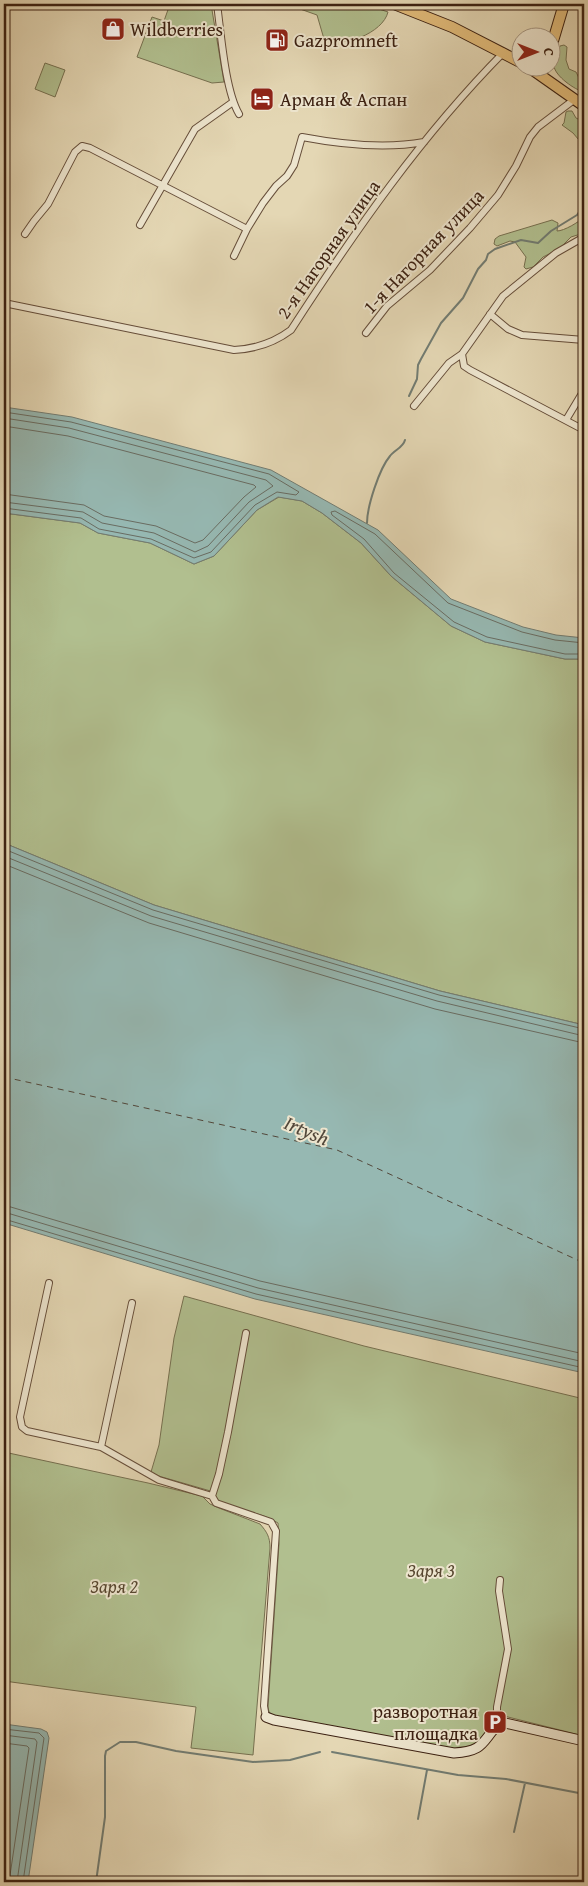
<svg xmlns="http://www.w3.org/2000/svg" width="588" height="1886" viewBox="0 0 588 1886" font-family="'Gentium Book Plus',serif">
<style>
.green{fill:#b1bf8f;stroke:#767050}
.water{fill:#96b8b2;stroke:#727c72}
.lines{fill:none;stroke-linecap:round;stroke-linejoin:round}
.shore{stroke:#696c62;stroke-width:1}
.stream{stroke:#727c72;stroke-width:2}
.ferry{stroke:#52473a;stroke-width:1;stroke-dasharray:6 5;stroke-linecap:butt}
.street-casing{stroke:#664e3a;stroke-width:8}
.secondary-casing{stroke:#3c2112;stroke-width:11}
.primary-casing{stroke:#3c2112;stroke-width:12}
.street{stroke:#ede5ce;stroke-width:6}
.secondary{stroke:#ede5ce;stroke-width:9}
.primary{stroke:#e2bc7a;stroke-width:10}
.labels{text-anchor:middle;dominant-baseline:central;stroke-width:4;stroke-linejoin:round;paint-order:stroke}
.poi-label{font-size:19px;fill:#3c2112;stroke:#ede5ce;text-anchor:start}
.street-label{font-size:19px;fill:#3c2112;stroke:#ede5ce}
.park-label{font-size:19px;font-style:italic;fill:#594831;stroke:#ede5ce}
.water-label{font-size:20px;font-style:italic;fill:#52473a;stroke:#ede5ce}
</style>
<rect width="100%" height="100%" fill="#e4d7b4"/>
<filter id="stains"><feTurbulence type="fractalNoise" baseFrequency=".004" numOctaves="4"/><feColorMatrix values="0 0 0 0 .2 0 0 0 0 .09 0 0 0 0 .02 0 0 0 .5 -.17"/></filter>
<radialGradient id="worn" r=".72"><stop offset=".6" stop-color="#630" stop-opacity="0"/><stop offset="1" stop-color="#630" stop-opacity=".3"/></radialGradient>
<!-- green -->
<path class="green" d="M170,4H211L224,82L212,83L137,57L152,17L164,21Z
M286,4H347L359,7L364,4L388,12C383,33 342,49 324,39L317,15Z
M564,45L567,47L566,60L569,69L576,72L579,78H582L584,75V92C575,90 555,76 554,66C553,59 558,52 560,46Z
M45,63L65,70L55,97L35,89Z
M568,111H572L576,118L584,122V146L573,133L562,125L564,123L566,112Z
M584,217V233L571,237L559,249L543,257L533,267L526,269L524,267L526,257L515,242L510,241L497,246L494,244L495,239L499,236L552,220L558,223L557,231C564,231 579,222 584,217Z
M279,497L302,501L322,513L361,543L391,576L451,626L485,642L565,659H584V1025L440,991L154,905L4,843V513L80,523L98,533L150,543L194,564L214,556L257,510Z
M184,1296L364,1346L584,1399V1736L492,1713C487,1733 486,1743 465,1751L274,1716L269,1712L268,1707L279,1544L278,1523C259,1510 233,1512 215,1498L214,1492L155,1475L151,1472L159,1445L174,1338Z
M4,1452L148,1483L202,1496L210,1504L219,1508L260,1524C267,1532 270,1537 270,1548L253,1755L191,1748L196,1707L4,1681Z"/>
<!-- water -->
<path class="water" d="M4,407L72,417L271,470L378,530L451,599L523,627L556,635L584,638V659H565L485,642L451,626L391,576L361,543L322,513L302,501L278,497L257,510L214,556L194,564L150,543L98,533L80,523L4,513Z
M4,843L154,905L440,991L584,1025V1373L255,1299L4,1223Z
M4,1724L41,1729L47,1732L49,1738L28,1882H4Z"/>
<g class="lines">
<!-- shore -->
<path class="shore" d="M4,412L71,422L269,474L299,492L296,495L277,492L255,505L211,552L194,558L151,539L99,529L81,518L4,508
M4,418L69,428L266,480L273,486L249,502L208,546L195,552L154,533L102,523L83,512L4,502
M4,426L68,436L254,485L256,487L244,497L203,540L195,543L156,526L104,516L84,505L4,494
M584,643L555,640L522,632L448,603L375,534L335,511L331,512L332,515L364,539L394,573L454,622L487,637L565,654H584
M4,849L153,910L439,995L584,1029
M4,856L151,916L437,1001L584,1036
M4,864L149,923L435,1009L584,1043
M4,1205L260,1281L584,1354
M4,1212L258,1288L584,1362
M4,1219L256,1294L584,1368
M4,1729L39,1733L44,1738L23,1882
M4,1735L35,1739L37,1742L17,1882
M4,1743L27,1746L29,1748L9,1882"/>
<!-- stream -->
<path class="stream" d="M409,396L417,379L418,365L421,359L441,323L463,298L478,269L486,260L488,254L495,249L521,240L538,243L551,231L577,215L584,205
M367,523C367,507 379,469 390,456C394,450 403,448 405,440
M332,1752L458,1775L506,1779L584,1794
M418,1819L427,1770
M514,1832L525,1783
M96,1882L105,1817V1756L106,1751L120,1742H136L176,1751L253,1762L290,1760L320,1752"/>
<!-- ferry -->
<path class="ferry" d="M4,1077L337,1150L584,1263"/>
<!-- street casing -->
<g class="street-casing">
<path id="street" d="M217,4C221,33 225,90 239,114
M140,225L195,129L233,102
M25,234L34,221L48,204L75,152L82,146L90,148L247,229
M234,256L247,229L263,203L276,186L287,176L294,165L302,137C339,144 386,149 424,142
M4,303L234,350C254,349 275,342 291,330C355,231 421,136 504,52
M490,314L508,329L522,335L584,340
M366,333L387,306L430,270L470,228L498,195L516,166L530,137L538,127L575,99
M462,354L464,366L470,370L584,430
M414,406L449,363L462,354L503,296L556,253L584,237
M566,420L584,390
M49,1283L20,1417L22,1427L27,1431L101,1447L159,1480L212,1496
M246,1333L228,1432L219,1474L212,1496L216,1503L271,1522L276,1531L264,1706L266,1717
M101,1447L132,1303
M500,1580L499,1591L508,1649L497,1707V1713L501,1722"/>
</g>
<!-- secondary casing -->
<g class="secondary-casing">
<path id="secondary" d="M266,1717L274,1720L454,1753C487,1751 481,1740 501,1722L584,1741"/>
</g>
<!-- primary casing -->
<g class="primary-casing">
<path id="primary" d="M394,4L452,27L520,62
M550,51L564,4
M530,68L584,106"/>
</g>
<!-- street -->
<use href="#street" class="street"/>
<!-- secondary -->
<use href="#secondary" class="secondary"/>
<!-- primary -->
<use href="#primary" class="primary"/>
</g>
<!-- icons -->
<defs>
<g id="shop-square" transform="scale(1.25)"><rect x="-9" y="-9" width="18" height="18" rx="4" fill="#8f2418" stroke="#ede5ce"/><path d="M-5-2.5h2.3a2.7 3.5 0 0 1 5.4 0H5L5.5 6h-11ZM-1.5-2.5h3a1.5 2.3 0 0 0-3 0Z" fill="#fff"/></g>
<g id="fuel-square" transform="scale(1.25)"><rect x="-9" y="-9" width="18" height="18" rx="4" fill="#8f2418" stroke="#ede5ce"/><path d="M-5.5-6h7V0h2V4h1.3V-2.5L3-4.5l.8-.8L6-3V5H2.5V1h-1V6h-7ZM-4.2-4.7v3.2H.2V-4.7Z" fill="#fff"/></g>
<g id="hotel-square" transform="scale(1.25)"><rect x="-9" y="-9" width="18" height="18" rx="4" fill="#8f2418" stroke="#ede5ce"/><path d="M-6-4.5h1.5V1H6V5H4.5V3h-9V5H-6ZM-4 0a1.8 1.8 0 1 1 3.6 0ZM.5 0V-2.5h3Q6-2.5 6 0Z" fill="#fff"/></g>
<g id="parking-square" transform="scale(1.25)"><rect x="-9" y="-9" width="18" height="18" rx="4" fill="#8f2418" stroke="#ede5ce"/><path d="M-3.5-5.5H1a3.5 3.5 0 0 1 0 7H-1V5.5H-3.5ZM-1-3.4V-.6H.8a1.4 1.4 0 0 0 0-2.8Z" fill="#fff"/></g>
</defs>
<g fill-rule="evenodd">
<use href="#shop-square" x="113" y="29"/>
<use href="#fuel-square" x="277" y="40"/>
<use href="#hotel-square" x="262" y="99"/>
<use href="#parking-square" x="495" y="1722"/>
</g>
<g class="labels">
<!-- poi labels -->
<g class="poi-label">
<text x="130" y="29">Wildberries</text>
<text x="294" y="40">Gazpromneft</text>
<text x="280" y="99">Арман &amp; Аспан</text>
<text x="478" y="1711" text-anchor="end">разворотная<tspan x="478" dy="22">площадка</tspan></text>
</g>
<!-- street labels -->
<g class="street-label">
<text transform="translate(328 249) rotate(-55)">2-я Нагорная улица</text>
<text transform="translate(423 251) rotate(-46)">1-я Нагорная улица</text>
</g>
<!-- park labels -->
<g class="park-label">
<text x="431" y="1570">Заря 3</text>
<text x="114" y="1586">Заря 2</text>
</g>
<!-- water labels -->
<g class="water-label">
<text transform="translate(307 1130) rotate(23)">Irtysh</text>
</g>
</g>
<!-- margin -->
<rect width="588" height="1886" fill="none" stroke="#e4d7b4" stroke-width="20"/>
<rect x="5" y="5" width="578" height="1876" fill="none" stroke="#3c2112" stroke-width="2.5"/>
<rect x="10" y="10" width="568" height="1866" fill="none" stroke="#3c2112"/>
<!-- north arrow -->
<g transform="translate(536 52) rotate(90)"><circle r="24" fill="#ede5ce" stroke="#a69783"/>
<path d="M0-4L9 19L0 12L-9 19Z" fill="#8f2418"/>
<text y="-8" font-size="14" font-weight="bold" text-anchor="middle" fill="#3c2112">С</text>
</g>
<rect width="100%" height="100%" filter="url(#stains)"/>
<rect width="100%" height="100%" fill="url(#worn)"/>
</svg>
